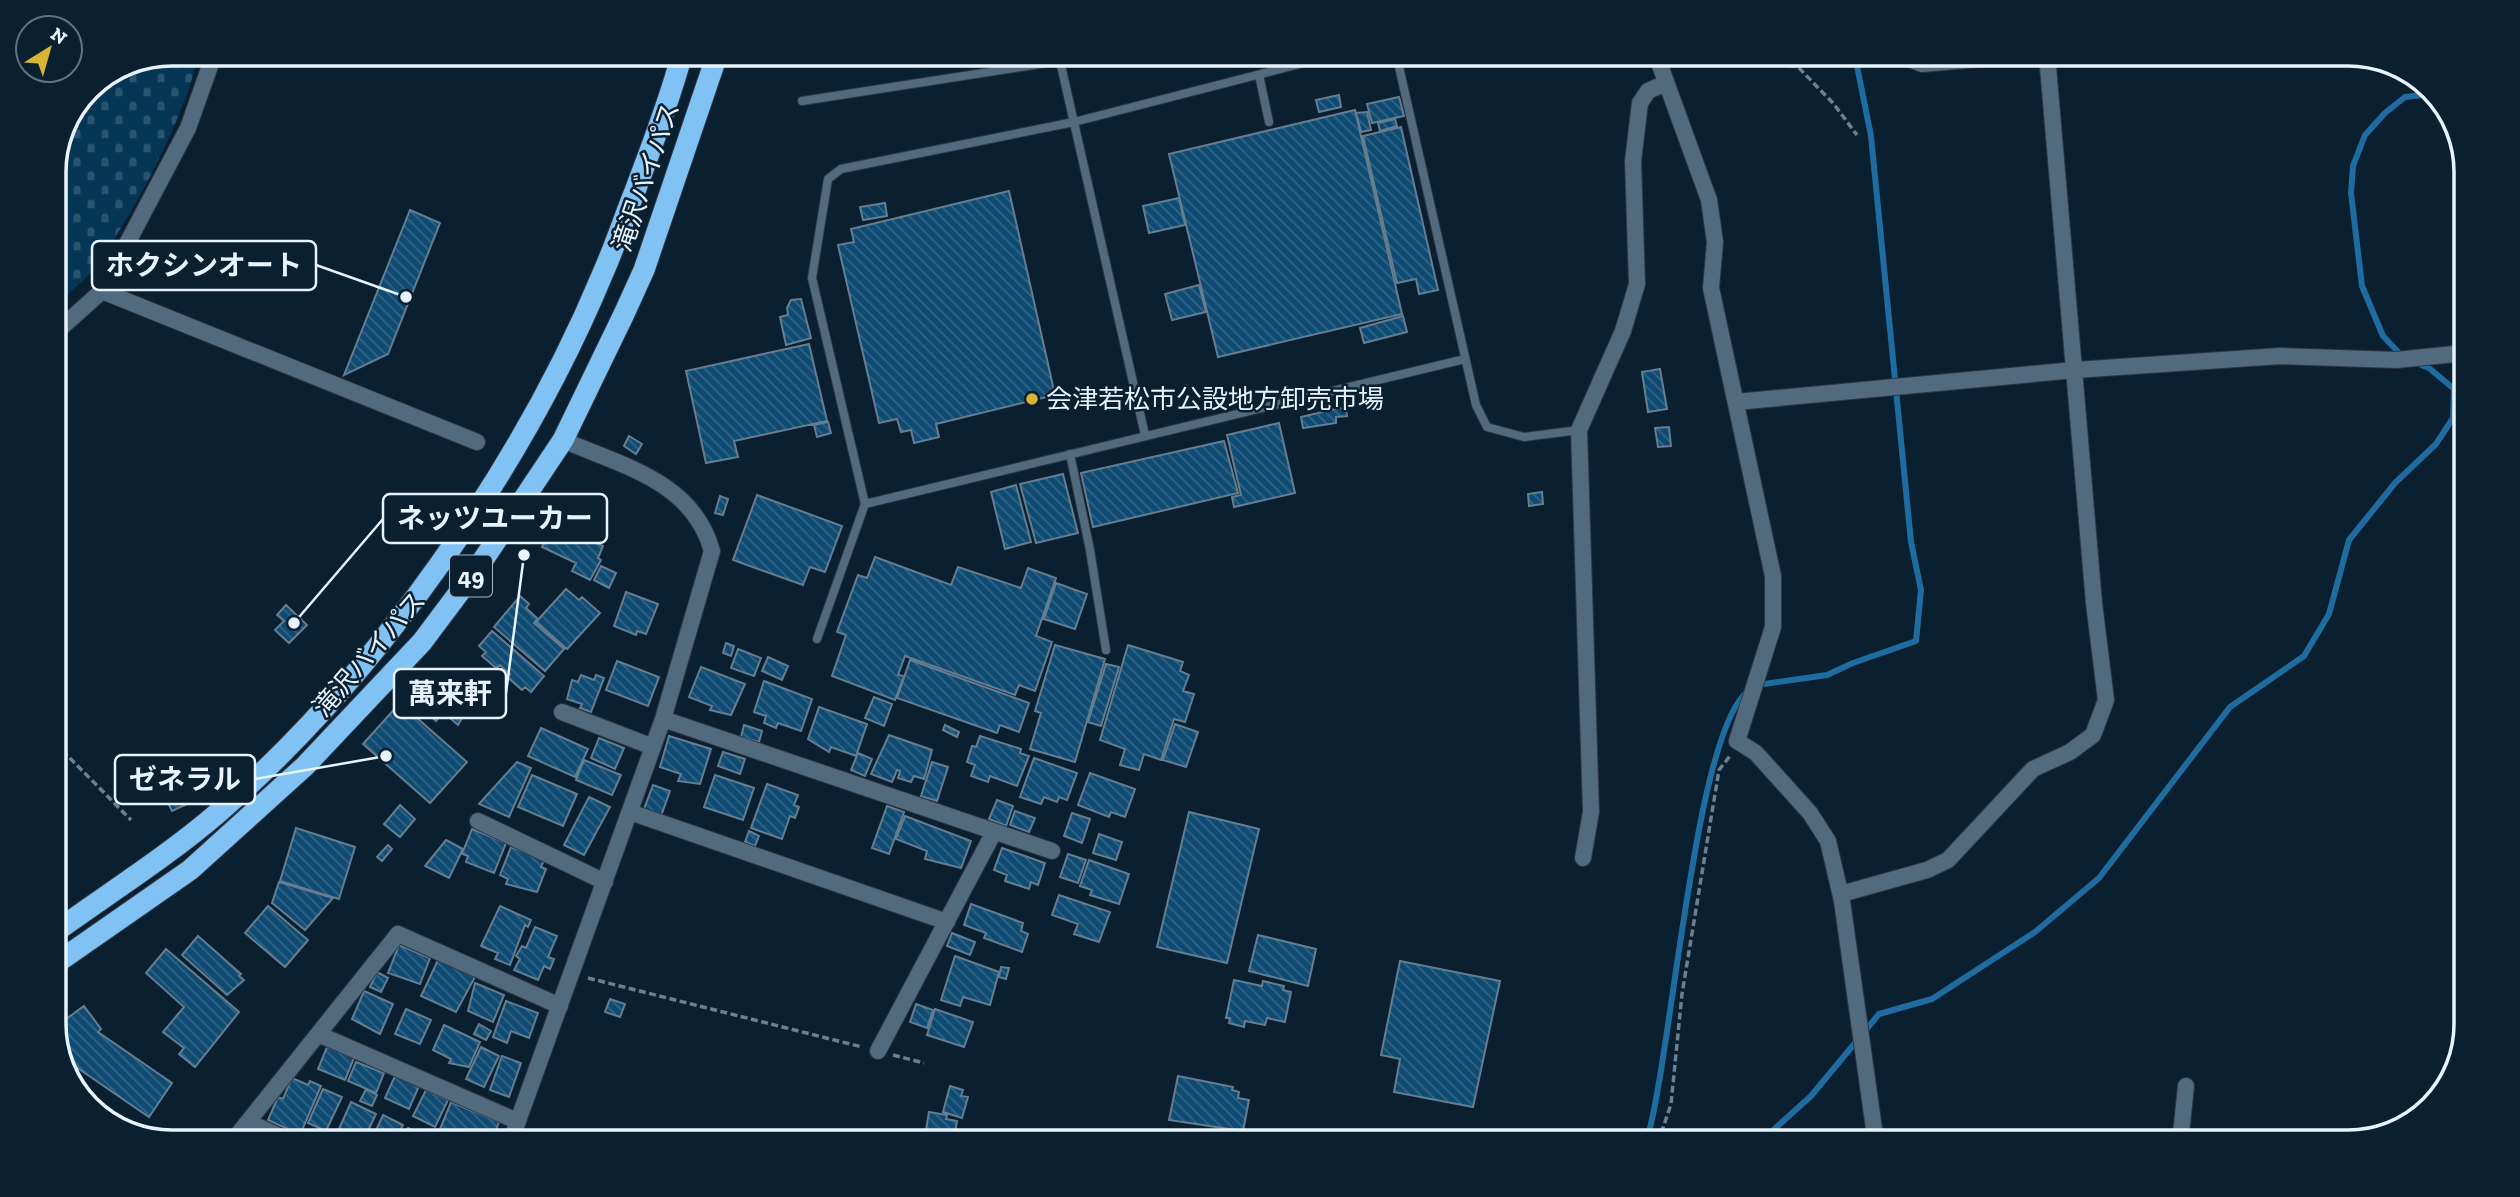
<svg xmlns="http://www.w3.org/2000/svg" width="2520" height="1197" viewBox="0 0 2520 1197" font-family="'Zilla Slab','Noto Sans JP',serif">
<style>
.cemetery{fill:url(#cemetery-stones)}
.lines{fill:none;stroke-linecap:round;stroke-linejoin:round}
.stream{stroke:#1f6ca0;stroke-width:6}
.building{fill:url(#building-back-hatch);stroke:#657d91;stroke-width:2}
.lane-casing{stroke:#2e3745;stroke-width:10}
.street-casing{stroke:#2e3745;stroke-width:18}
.highway-casing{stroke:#2e3745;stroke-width:23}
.path{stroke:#6e808d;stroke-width:3.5;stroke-dasharray:7 3.5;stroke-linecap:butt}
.lane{stroke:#526a7d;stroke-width:8}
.street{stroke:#526a7d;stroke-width:16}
.highway{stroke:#81c2f5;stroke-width:21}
.poi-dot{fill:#d6b534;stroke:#0a1f2f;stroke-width:2.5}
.labels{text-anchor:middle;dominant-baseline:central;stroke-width:5;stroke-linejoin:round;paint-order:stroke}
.shield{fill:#0a1f2f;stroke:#a5b4c1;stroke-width:2}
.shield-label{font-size:24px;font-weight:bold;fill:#e7f4ff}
.street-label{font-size:26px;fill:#e7f4ff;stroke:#0a1f2f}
.poi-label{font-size:26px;fill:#e7f4ff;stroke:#0a1f2f;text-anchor:start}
.rim{fill:none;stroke:#e7f4ff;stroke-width:3.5}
.leader{fill:none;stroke:#e7f4ff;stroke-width:2.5}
.callout-dot{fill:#e7f4ff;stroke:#0a1f2f;stroke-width:2.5}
.callout{fill:#0a1f2f;stroke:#e7f4ff;stroke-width:2.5}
.callout-label{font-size:28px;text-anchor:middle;font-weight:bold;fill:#e7f4ff}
</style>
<defs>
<pattern id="cemetery-stones" width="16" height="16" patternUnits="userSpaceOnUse" patternTransform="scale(1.75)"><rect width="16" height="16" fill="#053656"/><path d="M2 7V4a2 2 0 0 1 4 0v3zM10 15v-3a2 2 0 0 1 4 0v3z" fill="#29546f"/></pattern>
<pattern id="building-back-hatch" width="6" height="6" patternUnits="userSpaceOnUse" patternTransform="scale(1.75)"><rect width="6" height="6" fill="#0e4a71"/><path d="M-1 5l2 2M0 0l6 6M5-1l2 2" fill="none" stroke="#316586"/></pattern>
</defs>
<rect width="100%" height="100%" fill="#0a1f2f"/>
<!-- cemetery -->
<path class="cemetery" d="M128,63H196C185,117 126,230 90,273C80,285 66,295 54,306V193L65,168L76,118L89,89Z"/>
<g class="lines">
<!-- stream -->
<path class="stream" d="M2404,358L2383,336L2362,286L2351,193L2353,166L2365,135L2385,113L2405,97L2430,94
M1757,685L1827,675L1853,663L1916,641L1921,590L1911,542L1871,136L1855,56
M1646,1143C1672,1059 1694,733 1748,691
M1759,1143L1811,1096L1879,1014L1932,999L2035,932L2099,878L2230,707L2304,656L2329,614L2349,540L2395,483L2436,444L2453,418L2454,389L2429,368L2414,362"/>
</g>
<!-- building -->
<path class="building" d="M1339,95L1341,107L1319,112L1316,100Z
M1399,97L1404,116L1372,123L1367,104Z
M1355,110L1402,314L1218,357L1169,154Z
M1367,112L1371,130L1361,132L1356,113Z
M1395,119L1397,126L1380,131L1378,123Z
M1401,127L1438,290L1419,294L1416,279L1397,283L1363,136Z
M1009,191L1055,395L936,424L939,437L914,443L911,430L901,432L897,419L879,423L838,245L854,242L851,229Z
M1179,198L1185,225L1149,233L1143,206Z
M885,203L887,216L863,220L860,207Z
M410,210L440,223L388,354L344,375Z
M1199,285L1206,312L1172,320L1165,294Z
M801,299L811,338L786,345L780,317L788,315L787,308L791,300Z
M1403,316L1407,332L1364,343L1360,328Z
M809,344L827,421L734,441L738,457L706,463L686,371Z
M1660,369L1667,409L1648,412L1642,372Z
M1339,408H1346L1347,416L1336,417V423L1303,428L1301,417Z
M828,422L831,433L817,437L814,425Z
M1279,423L1295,493L1234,507L1232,497L1241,495L1227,435Z
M1669,427L1671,446L1658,447L1655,428Z
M629,436L642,444L636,454L624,446Z
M1224,441L1238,493L1093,527L1081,473Z
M1063,474L1078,533L1036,543L1020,484Z
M1016,485L1031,542L1005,549L991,492Z
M1542,492L1543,504L1529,506L1528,494Z
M757,495L842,526L825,572L810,567L803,585L733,560Z
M720,496L728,499L723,515L715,513Z
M554,523L603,546L598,558L601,560L590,580L572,571L576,563L542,547Z
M875,557L951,585L958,567L1021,588L1028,568L1056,578L1036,636L1052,642L1035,691L1019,685L1015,695L905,656L898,675L904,676L895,700L832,676L846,635L837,632L858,575L867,578Z
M601,566L616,573L609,588L594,580Z
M1056,583L1087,594L1075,629L1044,619Z
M566,589L579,600L582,597L600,613L567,649L536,622Z
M626,592L658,604L646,634L637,631L636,635L614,626Z
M520,596L529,604L526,608L538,619L534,623L564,649L545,671L494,627Z
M286,605L307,625L289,643L275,630L284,621L277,615Z
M492,631L544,676L531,692L525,687L522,690L507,677L510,674L500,665L496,668L482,656L486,652L479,646Z
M726,643L734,646L731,656L723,653Z
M1055,645L1105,659L1075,762L1030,749L1041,713L1035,711Z
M1128,645L1183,662L1180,671L1189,675L1183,691L1194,694L1185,722L1174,719L1161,760L1144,754L1139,770L1120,765L1125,749L1100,740Z
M738,649L761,658L754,676L731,668Z
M768,657L788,666L782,680L762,671Z
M910,660L1029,703L1019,732L1000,725L997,733L897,698Z
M617,661L659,677L648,706L606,690Z
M1106,664L1119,667L1101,726L1088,722Z
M701,667L745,684L731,715L710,710L712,706L689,697Z
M429,672L457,697L436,721L408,696Z
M581,675L594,680L596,675L604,678L591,712L580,708L582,704L567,699L572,680L578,682Z
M764,681L812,699L801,731L778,723L776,728L764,723L766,716L754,712Z
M874,697L892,704L884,726L865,718Z
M457,699L468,708L458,725L444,713Z
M400,703L467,762L430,803L363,744Z
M819,707L867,724L856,756L831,747L829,752L808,739Z
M1175,724L1198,732L1186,767L1163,760Z
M744,725L762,731L759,742L741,737Z
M945,725L959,732L957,737L943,730Z
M541,728L588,749L575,777L528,756Z
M889,735L932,750L924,779L914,776L911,782L898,778L900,771L897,770L892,782L871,774Z
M669,736L711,749L700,784L678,781L681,774L660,767Z
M980,736L1021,749L1020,753L1029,756L1017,786L990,776L988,782L971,776L975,765L967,762L972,746L976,747Z
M599,738L624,748L615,769L591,758Z
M723,752L745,759L740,774L718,766Z
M858,753L872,759L865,776L851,770Z
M1034,758L1077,773L1067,800L1059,797L1057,802L1044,797L1041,804L1020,797Z
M584,760L621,775L612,795L576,780Z
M517,762L531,768L509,817L479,804Z
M932,762L948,767L937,801L921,796Z
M1090,773L1135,789L1125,817L1111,812L1109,817L1078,805Z
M532,775L577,794L563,826L518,807Z
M715,775L754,788L743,820L704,807Z
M767,784L798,795L794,805L799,807L795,818L790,816L782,839L751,828Z
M653,785L670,791L661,816L644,809Z
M190,792L194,801L172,811L168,803Z
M589,797L610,807L584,855L564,845Z
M997,800L1013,806L1006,826L989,819Z
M400,805L415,819L400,837L384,824Z
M887,806L904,812L889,854L872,848Z
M1015,811L1035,818L1029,832L1010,825Z
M1189,812L1259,829L1227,963L1157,947Z
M1072,813L1090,819L1082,843L1064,836Z
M905,816L971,841L961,868L925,859L927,851L896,839Z
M296,828L355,847L339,899L280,881Z
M472,829L506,843L494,873L466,862L468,856L462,854Z
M749,831L759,836L755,846L745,842Z
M1099,834L1122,842L1116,860L1093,853Z
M446,840L463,849L449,878L425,866Z
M388,845L392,849L382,861L377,857Z
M511,847L544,860L541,867L546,869L537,892L506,884L508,879L500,875Z
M1002,848L1045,863L1038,885L1031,882L1029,889L1005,881L1007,875L994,870Z
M1068,854L1086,860L1078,883L1060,877Z
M1089,860L1129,874L1119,904L1090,895L1092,890L1080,886Z
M279,882L333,898L305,930L272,903Z
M1059,895L1110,912L1099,942L1074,934L1078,924L1052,915Z
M971,904L1023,923L1021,931L1028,934L1022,952L984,938L986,933L964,925Z
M268,906L308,940L285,967L245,933Z
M500,906L531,920L528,927L525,925L510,965L495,959L498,953L481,946Z
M535,927L557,936L548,957L554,959L550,969L544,966L538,980L514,970L520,959L516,956L522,946L526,948Z
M952,933L975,942L970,955L947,946Z
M1258,935L1316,949L1308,986L1249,971Z
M198,936L241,974L239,976L244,980L227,995L182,955Z
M399,945L430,958L420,984L388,973Z
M166,949L239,1012L195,1067L179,1054L184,1048L163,1032L184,1007L146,973Z
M955,956L999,972L990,1005L963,997L960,1006L941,1000Z
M438,960L475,977L456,1012L421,996Z
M1400,961L1500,981L1473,1107L1394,1092L1400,1059L1381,1055Z
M1001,967L1009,968L1006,979L999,977Z
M377,972L388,978L381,992L370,987Z
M1234,980L1262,986L1263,981L1284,986L1283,990L1291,992L1285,1022L1267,1018L1265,1025L1245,1021L1244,1027L1229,1023L1230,1018H1226Z
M475,983L504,995L493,1022L468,1011Z
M364,991L393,1004L380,1034L352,1019Z
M610,999L625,1004L620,1017L605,1012Z
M506,1001L538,1013L529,1038L511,1031L507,1043L493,1037Z
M916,1004L933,1010L927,1028L910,1022Z
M84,1006L101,1029L98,1032L172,1083L149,1117L63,1058L55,1027Z
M406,1009L431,1020L420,1044L395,1034Z
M935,1009L973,1022L964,1047L927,1035Z
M479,1024L491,1031L486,1040L474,1034Z
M444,1025L480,1042L469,1067L449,1063L451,1059L433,1050Z
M327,1047L354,1058L345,1080L318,1069Z
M481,1047L499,1056L484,1087L466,1079Z
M502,1056L521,1063L509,1097L490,1090Z
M356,1062L384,1073L376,1093L348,1081Z
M395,1076L419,1086L409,1109L385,1098Z
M1178,1076L1233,1087L1232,1090L1239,1092L1238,1098L1249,1100L1243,1131L1169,1120Z
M292,1078L308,1085L310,1081L321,1086L300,1135L268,1120L278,1097L283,1099Z
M950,1086L963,1090L961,1096L968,1097L962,1118L943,1112Z
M323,1089L342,1097L326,1131L308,1123Z
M366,1089L377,1095L372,1106L360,1101Z
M426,1090L448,1100L435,1127L413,1116Z
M351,1102L376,1114L363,1141L354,1137L351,1143H340L334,1140Z
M451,1102L499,1122L491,1143L468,1136L465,1143H458L438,1134Z
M929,1112L947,1115L946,1119L957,1121L955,1133L926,1130Z
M383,1115L403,1125L395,1143L371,1141Z
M408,1128L439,1143H401Z
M325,1131L332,1135L328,1143H320Z"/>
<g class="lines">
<!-- lane casing -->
<g class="lane-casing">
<path id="lane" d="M1397,58L1476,405L1487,427L1524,437L1579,430
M1259,75L1269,122
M802,101L1060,61L1145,435
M1070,454L1090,550L1106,650
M865,504L1465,359
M817,639L865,504L812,278L828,179L841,169L1074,122L1323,58"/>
</g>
<!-- street casing -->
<g class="street-casing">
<path id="street" d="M2330,54L2359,57
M1902,56L1922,64L2013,56
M1657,57L1709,200L1715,242L1711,288L1773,576V627L1737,741L1756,753L1810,813L1828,841L1842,901L1876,1143
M102,291L477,442
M54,334L102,291L188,128L211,63
M1736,402L2075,370L2280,356L2396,360L2464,353
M562,712L653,747
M663,719L1052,851
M630,812L947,922
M478,821L605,882
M1583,858L1591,812L1579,430L1623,331L1637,284L1633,161L1640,103L1648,91L1666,83
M1841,894L1927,870L1948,860L2033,769L2070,752L2093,735L2106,700L2094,603L2047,55
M318,1034L517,1121
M878,1051L994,832
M248,1122L295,1143
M231,1143L398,934L560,1006
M510,1143L663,719L712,551C693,481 622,466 563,440
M2180,1143L2186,1086"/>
</g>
<!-- highway casing -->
<g class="highway-casing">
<path id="highway" d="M55,932C109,893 168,856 219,812C377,675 523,466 603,273C615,246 624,218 635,191C651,148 668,105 680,61
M55,964L190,870L305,766L422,642L479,566L563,440L624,314L644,270L715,61"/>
</g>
<!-- path -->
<path class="path" d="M1737,57L1798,67L1833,103L1857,135
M1675,61L1690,57
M55,743L131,820
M588,978L862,1047
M893,1055L924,1063
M1658,1143L1671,1104L1682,994L1719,770L1730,756"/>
<!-- lane -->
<use href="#lane" class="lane"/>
<!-- street -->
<use href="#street" class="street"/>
<!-- highway -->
<use href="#highway" class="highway"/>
</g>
<!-- markers -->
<circle class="poi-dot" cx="1032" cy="399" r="7"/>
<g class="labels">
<!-- shield labels -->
<rect class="shield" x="450" y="555.5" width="42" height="41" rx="5"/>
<g class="shield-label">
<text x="471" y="576">49</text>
</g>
<!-- street labels -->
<g class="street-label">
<text transform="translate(646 177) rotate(-71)">滝沢バイパス</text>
<text transform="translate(369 654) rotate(-49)">滝沢バイパス</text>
</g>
<!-- poi labels -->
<g class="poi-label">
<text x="1046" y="399">会津若松市公設地方卸売市場</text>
</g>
</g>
<!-- crop -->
<path d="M0 0H2520V1197H0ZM172 66H2348A106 106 0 0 1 2454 172V1024A106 106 0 0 1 2348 1130H172A106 106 0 0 1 66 1024V172A106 106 0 0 1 172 66Z" fill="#0a1f2f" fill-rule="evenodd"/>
<path class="rim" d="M172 66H2348A106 106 0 0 1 2454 172V1024A106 106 0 0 1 2348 1130H172A106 106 0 0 1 66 1024V172A106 106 0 0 1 172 66Z"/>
<!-- callouts -->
<path class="leader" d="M406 297L316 265M294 623L383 519M524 555L506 693M386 756L255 779"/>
<g class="callout-dot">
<circle cx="406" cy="297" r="7"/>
<circle cx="294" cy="623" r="7"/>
<circle cx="524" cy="555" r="7"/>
<circle cx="386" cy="756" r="7"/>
</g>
<g class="callout">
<rect x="92" y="241" width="224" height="49" rx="7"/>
<rect x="383" y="494" width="224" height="49" rx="7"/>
<rect x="394" y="669" width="112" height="49" rx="7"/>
<rect x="115" y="755" width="140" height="49" rx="7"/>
</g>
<g class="callout-label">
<text x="204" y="275">ホクシンオート</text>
<text x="495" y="528">ネッツユーカー</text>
<text x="450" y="703">萬来軒</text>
<text x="185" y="789">ゼネラル</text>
</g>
<!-- north arrow -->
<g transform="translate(49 49) rotate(37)"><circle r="33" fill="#0a1f2f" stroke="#627482" stroke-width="2"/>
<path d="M0-5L12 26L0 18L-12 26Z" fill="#d6b534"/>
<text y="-10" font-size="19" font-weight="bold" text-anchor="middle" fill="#e7f4ff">N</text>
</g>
</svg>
